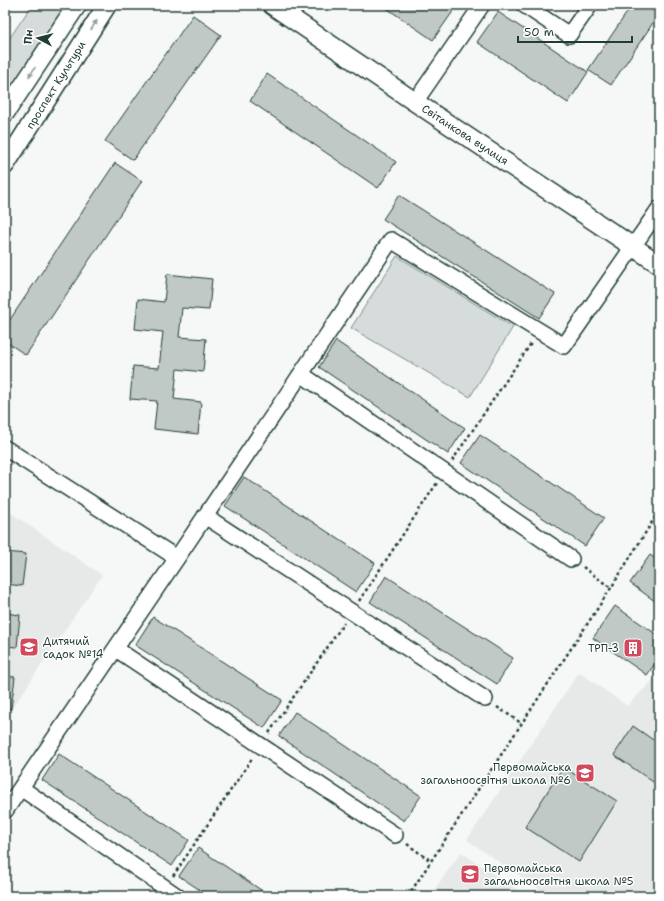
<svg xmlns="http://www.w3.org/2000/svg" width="664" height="901" viewBox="0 0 664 901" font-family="'Shantell Sans',sans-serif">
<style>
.built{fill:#e6e9e8}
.green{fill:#d6dcdb;stroke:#7a8c88}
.building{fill:#c0c9c6;stroke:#1f3d34}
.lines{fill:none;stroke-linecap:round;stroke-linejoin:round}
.minor-casing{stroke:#1f3d34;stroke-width:18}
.tertiary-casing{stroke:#1f3d34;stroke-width:21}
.path{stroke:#1f3d34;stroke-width:2.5;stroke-dasharray:3 3;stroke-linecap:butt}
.minor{stroke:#fff;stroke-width:15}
.tertiary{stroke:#fff;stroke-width:18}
.oneway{fill:#8f9e9a}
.labels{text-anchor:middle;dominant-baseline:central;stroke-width:3;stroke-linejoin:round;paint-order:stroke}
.street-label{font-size:11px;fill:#1f3d34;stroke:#fff}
.poi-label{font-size:11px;fill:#1f3d34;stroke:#fff;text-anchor:start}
</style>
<rect width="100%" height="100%" fill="#f6f7f7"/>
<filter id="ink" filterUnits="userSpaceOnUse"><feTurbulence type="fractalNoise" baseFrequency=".025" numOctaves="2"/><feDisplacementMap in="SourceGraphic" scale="8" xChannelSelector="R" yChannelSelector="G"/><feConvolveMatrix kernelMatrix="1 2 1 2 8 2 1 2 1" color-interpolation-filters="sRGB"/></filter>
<g filter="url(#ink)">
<!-- built -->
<path class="built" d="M5,509L102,575L5,719Z
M579,672L627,706L659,674V896H550L467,840Z
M461,852L527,896H430Z"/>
<!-- green -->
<path class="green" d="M32,5H77L5,113V45Z
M397,256L513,327L470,397L351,328Z"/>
<!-- building -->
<path class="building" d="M382,5H453L456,7L433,40Z
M632,5H659V14L611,85L588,70Z
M498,12L588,72L568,103L477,42Z
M193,15L221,35L133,160L105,141Z
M267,74L396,162L378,188L250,101Z
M115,163L142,181L26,355L5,341V327Z
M399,195L555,294L539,318L383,219Z
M167,274L212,279L209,310L182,308L179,337L206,339L203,372L177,369L174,399L201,402L198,434L154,429L157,401L130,399L133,366L159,368L163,332L135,329L138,299L164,302Z
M336,341L465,428L448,454L319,367Z
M480,435L604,518L585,546L461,463Z
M244,477L375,563L356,592L225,506Z
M5,552L26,554L22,586L5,584Z
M650,555L659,561V604L630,583Z
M386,576L513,658L497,684L370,602Z
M615,606L659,636V658L647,675L593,638Z
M5,613L20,615L17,647L5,646Z
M153,617L282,700L264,728L135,645Z
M5,676L15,677L11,709L5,708Z
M295,712L421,796L404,821L279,736Z
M633,726L659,744V786L614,755Z
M59,754L189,840L172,866L42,780Z
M563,767L617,801L579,862L525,827Z
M198,848L270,896H209L179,876Z"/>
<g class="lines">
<!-- minor casing -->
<g class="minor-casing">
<path id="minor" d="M524,5L569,35L590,5
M415,102L482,5
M301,374L571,559
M5,448L177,558L5,811
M205,516L485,699
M177,558L391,240L564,346L659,209
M116,649L395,835
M21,788L177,896"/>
</g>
<!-- tertiary casing -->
<g class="tertiary-casing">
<path id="tertiary" d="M272,5L415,102L659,264
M5,113L77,5
M5,165L107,5"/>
</g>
<!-- path -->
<path class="path" d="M452,461L532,342
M583,567L611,588
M359,601L437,483
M497,707L521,723
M269,733L344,623
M407,844L431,861
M173,876L253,757
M408,896L611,588L659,511"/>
<!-- minor -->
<use href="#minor" class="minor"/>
<!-- tertiary -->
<use href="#tertiary" class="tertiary"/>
</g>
<!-- one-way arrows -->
<defs><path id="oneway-solid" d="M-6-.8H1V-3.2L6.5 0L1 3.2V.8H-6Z"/></defs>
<g class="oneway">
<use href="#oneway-solid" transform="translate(94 25) rotate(-58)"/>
<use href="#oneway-solid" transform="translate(32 72) rotate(124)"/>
</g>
</g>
<!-- icons -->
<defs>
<g id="school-square" transform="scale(1)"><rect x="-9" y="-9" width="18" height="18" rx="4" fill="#d1495b" stroke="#fff"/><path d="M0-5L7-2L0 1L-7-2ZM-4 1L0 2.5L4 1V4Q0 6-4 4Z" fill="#fff"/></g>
<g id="building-square" transform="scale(1)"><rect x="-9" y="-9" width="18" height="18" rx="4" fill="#d1495b" stroke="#fff"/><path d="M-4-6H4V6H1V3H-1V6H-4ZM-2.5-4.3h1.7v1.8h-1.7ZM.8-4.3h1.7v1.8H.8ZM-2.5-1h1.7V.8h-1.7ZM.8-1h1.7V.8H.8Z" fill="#fff"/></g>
</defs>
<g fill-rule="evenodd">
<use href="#school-square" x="29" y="647"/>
<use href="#building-square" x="633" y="648"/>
<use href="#school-square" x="585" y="773"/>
<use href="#school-square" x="470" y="874"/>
</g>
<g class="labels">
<!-- street labels -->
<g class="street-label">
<text transform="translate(56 85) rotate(-58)">проспект Культури</text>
<text transform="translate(465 135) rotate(33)">Світанкова вулиця</text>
</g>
<!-- poi labels -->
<g class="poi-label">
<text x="43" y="641">Дитячий<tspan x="43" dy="13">садок №14</tspan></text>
<text x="619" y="648" text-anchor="end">ТРП-3</text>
<text x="571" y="767" text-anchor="end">Первомайська<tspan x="571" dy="13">загальноосвітня школа №6</tspan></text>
<text x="484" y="868">Первомайська<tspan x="484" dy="13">загальноосвітня школа №5</tspan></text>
</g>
</g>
<!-- margin -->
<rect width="664" height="901" fill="none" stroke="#fff" stroke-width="20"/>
<rect x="10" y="10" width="644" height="881" fill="none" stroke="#1f3d34" stroke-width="1.5" filter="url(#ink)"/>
<!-- north arrow -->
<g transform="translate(38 38) rotate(277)" stroke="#ffffff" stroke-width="3" paint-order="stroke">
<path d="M0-3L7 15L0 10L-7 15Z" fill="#1f3d34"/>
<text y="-6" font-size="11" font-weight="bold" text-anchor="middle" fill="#1f3d34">Пн</text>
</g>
<!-- scale -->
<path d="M518 36v6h114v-6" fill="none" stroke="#1f3d34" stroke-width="2"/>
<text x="524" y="36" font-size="12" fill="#1f3d34" stroke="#ffffff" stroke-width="3" paint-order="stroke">50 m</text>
</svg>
